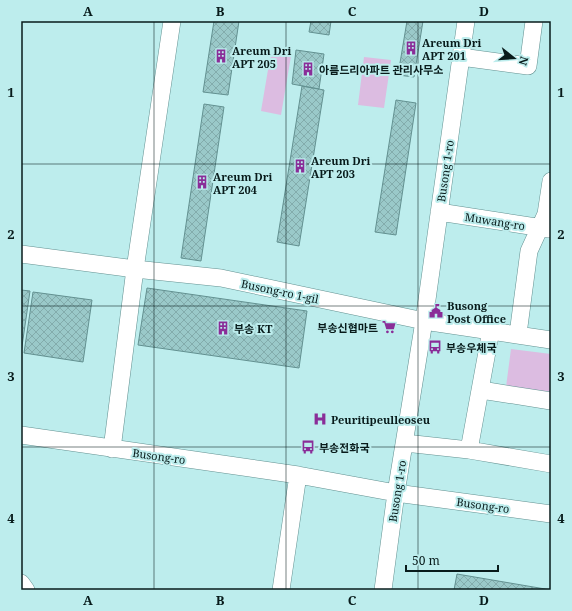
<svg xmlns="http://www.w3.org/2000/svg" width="572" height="611" viewBox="0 0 572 611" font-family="'Noto Serif','Noto Sans KR',serif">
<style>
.park{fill:#dcbce1}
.building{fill:url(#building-cross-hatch);stroke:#639191}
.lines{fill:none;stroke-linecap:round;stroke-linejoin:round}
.minor-casing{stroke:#639191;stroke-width:18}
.minor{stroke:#fff;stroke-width:17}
.grid{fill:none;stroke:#081b1b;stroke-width:1;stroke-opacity:0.55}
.labels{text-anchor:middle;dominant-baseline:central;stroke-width:4;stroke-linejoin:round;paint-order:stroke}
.poi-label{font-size:11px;font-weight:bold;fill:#081b1b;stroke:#bdeded;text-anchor:start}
.street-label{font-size:11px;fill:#081b1b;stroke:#bdeded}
.neatline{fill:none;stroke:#081b1b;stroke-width:1.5}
.grid-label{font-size:13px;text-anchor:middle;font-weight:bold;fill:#081b1b}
</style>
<defs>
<pattern id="building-cross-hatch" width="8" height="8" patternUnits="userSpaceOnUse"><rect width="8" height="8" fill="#9ac9c9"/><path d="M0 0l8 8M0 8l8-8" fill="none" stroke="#83acac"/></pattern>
</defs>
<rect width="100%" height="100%" fill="#bdeded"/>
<!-- park -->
<path class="park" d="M280,51L291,56L281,115L261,111L270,58Z
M364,57L391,60L384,108L358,105Z
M511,349L551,354V393L506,387Z"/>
<!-- building -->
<path class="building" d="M214,21H239L228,95L203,92Z
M311,21H331L329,35L309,32Z
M407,21H423L414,77L398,75Z
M296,50L324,54L319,89L292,84Z
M302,86L324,90L299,246L277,242Z
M396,100L416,103L396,235L375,232Z
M204,104L224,107L201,261L181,258Z
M147,288L307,311L299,368L138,345Z
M21,290L30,291L21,353Z
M33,292L92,300L83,362L24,353Z
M457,574L551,590H454Z"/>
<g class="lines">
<!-- minor casing -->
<g class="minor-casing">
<path id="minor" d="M461,57L528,66L534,21
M439,212L549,229
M21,254L135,269L221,278L424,321L551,340
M518,334L529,251L546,214L551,181
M481,390L551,401
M21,435L298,475L396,493L551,514
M405,443L469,450L551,464
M112,449L135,269L172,21
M469,450L491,330
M21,583L26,590
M281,590L298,475
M383,590L396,493L424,321L466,21"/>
</g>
<!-- minor -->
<use href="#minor" class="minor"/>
</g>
<!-- grid -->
<path class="grid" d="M154,21V590M286,21V590M418,21V590M21,164H551M21,306H551M21,447H551"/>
<!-- icons -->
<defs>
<g id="building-bare" transform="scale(1.08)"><path d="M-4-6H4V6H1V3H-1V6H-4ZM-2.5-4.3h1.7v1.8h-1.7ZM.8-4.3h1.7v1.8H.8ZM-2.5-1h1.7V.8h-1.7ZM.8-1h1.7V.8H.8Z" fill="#8a2d98" stroke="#bdeded" stroke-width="2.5" paint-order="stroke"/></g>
<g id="civic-bare" transform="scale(1.08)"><path d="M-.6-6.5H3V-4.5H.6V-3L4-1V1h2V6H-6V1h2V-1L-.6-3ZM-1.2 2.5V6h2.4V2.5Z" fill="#8a2d98" stroke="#bdeded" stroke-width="2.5" paint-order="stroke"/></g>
<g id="supermarket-bare" transform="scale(1.08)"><path d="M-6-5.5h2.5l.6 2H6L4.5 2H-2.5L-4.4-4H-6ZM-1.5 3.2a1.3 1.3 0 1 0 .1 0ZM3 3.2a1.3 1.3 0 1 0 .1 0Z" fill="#8a2d98" stroke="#bdeded" stroke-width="2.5" paint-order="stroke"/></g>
<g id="bus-bare" transform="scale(1.08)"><path d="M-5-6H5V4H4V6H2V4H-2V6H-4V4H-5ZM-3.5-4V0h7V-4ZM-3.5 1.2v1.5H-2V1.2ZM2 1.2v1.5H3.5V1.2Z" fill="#8a2d98" stroke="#bdeded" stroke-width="2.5" paint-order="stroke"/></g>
<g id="hospital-bare" transform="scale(1.08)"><path d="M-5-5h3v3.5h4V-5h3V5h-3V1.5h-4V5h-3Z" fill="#8a2d98" stroke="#bdeded" stroke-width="2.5" paint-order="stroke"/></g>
</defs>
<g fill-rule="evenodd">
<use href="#building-bare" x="411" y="48"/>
<use href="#building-bare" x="221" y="56"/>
<use href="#building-bare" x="308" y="69"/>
<use href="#building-bare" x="300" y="166"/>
<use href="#building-bare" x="202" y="182"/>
<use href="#civic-bare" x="436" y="311"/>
<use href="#supermarket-bare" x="389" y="327"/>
<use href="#building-bare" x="223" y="328"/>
<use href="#bus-bare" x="435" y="347"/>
<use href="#hospital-bare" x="320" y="419"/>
<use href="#bus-bare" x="308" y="447"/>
</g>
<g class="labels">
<!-- poi labels -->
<g class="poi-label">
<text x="422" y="42">Areum Dri<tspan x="422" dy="13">APT 201</tspan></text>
<text x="232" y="50">Areum Dri<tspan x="232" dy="13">APT 205</tspan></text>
<text x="319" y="69">아름드리아파트 관리사무소</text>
<text x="311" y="160">Areum Dri<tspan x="311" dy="13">APT 203</tspan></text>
<text x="213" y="176">Areum Dri<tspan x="213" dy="13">APT 204</tspan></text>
<text x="447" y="305">Busong<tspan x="447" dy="13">Post Office</tspan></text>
<text x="378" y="327" text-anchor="end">부송신협마트</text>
<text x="234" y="328">부송 KT</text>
<text x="446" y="347">부송우체국</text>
<text x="331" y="419">Peuritipeulleoseu</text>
<text x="319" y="447">부송전화국</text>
</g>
<!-- street labels -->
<g class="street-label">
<text transform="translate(445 171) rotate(-82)">Busong 1-ro</text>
<text transform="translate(495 221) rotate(9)">Muwang-ro</text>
<text transform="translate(280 291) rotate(12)">Busong-ro 1-gil</text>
<text transform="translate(159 456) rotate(8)">Busong-ro</text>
<text transform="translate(397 491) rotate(-81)">Busong 1-ro</text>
<text transform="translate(483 505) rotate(8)">Busong-ro</text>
</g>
</g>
<!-- border -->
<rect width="572" height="611" fill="none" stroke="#bdeded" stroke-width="44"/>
<!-- north arrow -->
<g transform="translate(514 58) rotate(107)" stroke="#bdeded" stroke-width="3" paint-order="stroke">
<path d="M0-3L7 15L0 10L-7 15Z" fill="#081b1b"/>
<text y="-6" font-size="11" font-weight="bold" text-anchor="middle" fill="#081b1b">N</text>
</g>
<!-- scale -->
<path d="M406 565v6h92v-6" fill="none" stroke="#081b1b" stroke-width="2"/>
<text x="412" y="565" font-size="12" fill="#081b1b" stroke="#bdeded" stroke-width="3" paint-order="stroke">50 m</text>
<rect x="22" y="22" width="528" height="567" class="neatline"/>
<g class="grid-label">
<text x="88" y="16">A</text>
<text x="220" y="16">B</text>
<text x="352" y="16">C</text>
<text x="484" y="16">D</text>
<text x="11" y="97">1</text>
<text x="561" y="97">1</text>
<text x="11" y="239">2</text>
<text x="561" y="239">2</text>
<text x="11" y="381">3</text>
<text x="561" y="381">3</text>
<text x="11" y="523">4</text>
<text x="561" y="523">4</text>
<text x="88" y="605">A</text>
<text x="220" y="605">B</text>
<text x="352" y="605">C</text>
<text x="484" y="605">D</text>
</g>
</svg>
